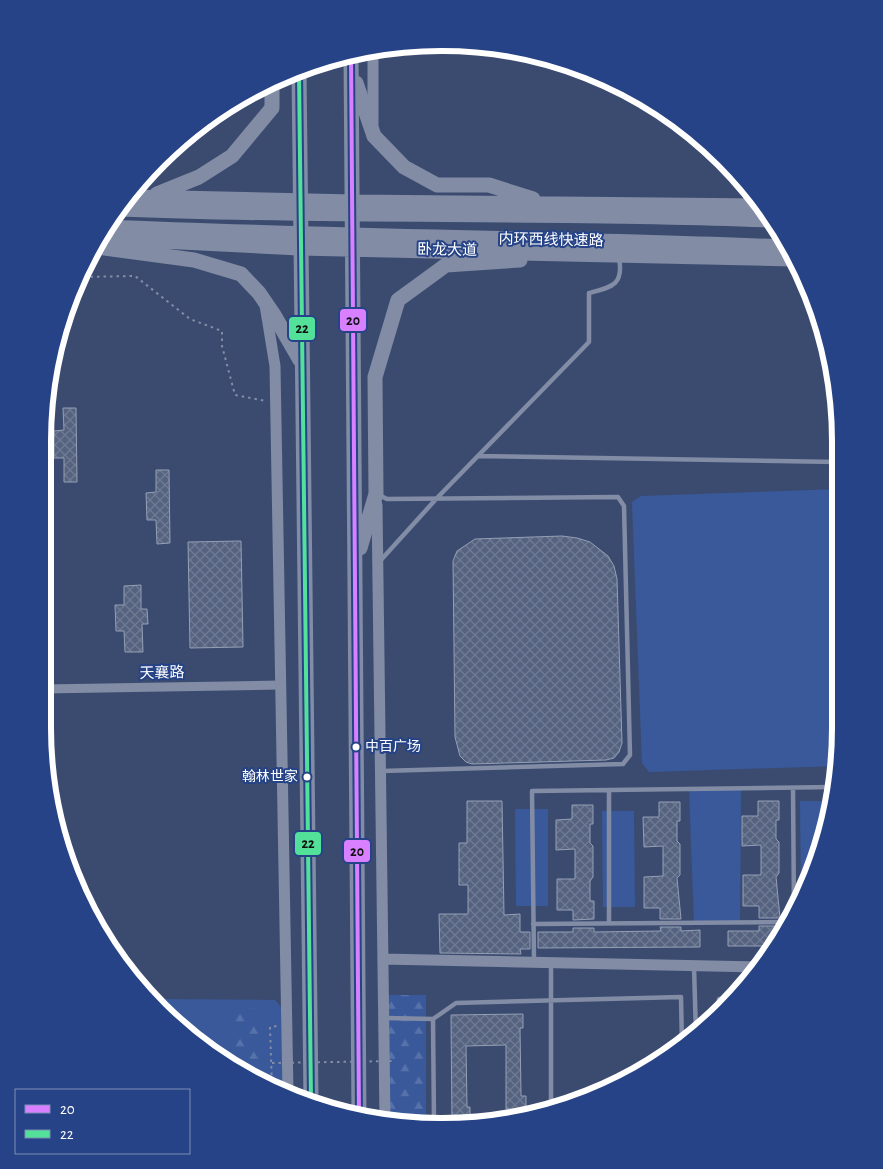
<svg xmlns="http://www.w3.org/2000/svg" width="883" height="1169" viewBox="0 0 883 1169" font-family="'Alegreya Sans','Noto Sans SC',sans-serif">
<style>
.grass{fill:#39599b}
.forest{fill:url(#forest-firs)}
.building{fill:url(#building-cross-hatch);stroke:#959fb4}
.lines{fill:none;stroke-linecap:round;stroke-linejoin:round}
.path{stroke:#828ca5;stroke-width:2;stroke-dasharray:2.5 4;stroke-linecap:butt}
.service{stroke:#828ca5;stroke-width:4.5}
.minor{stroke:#828ca5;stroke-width:9}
.tertiary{stroke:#828ca5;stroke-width:11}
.trunk{stroke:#828ca4;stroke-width:15}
.path-bridge{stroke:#828ca5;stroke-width:2;stroke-dasharray:2.5 4;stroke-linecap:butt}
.trunk-bridge{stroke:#828ca4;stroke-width:15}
.bus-1-casing{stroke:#254386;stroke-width:8}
.bus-2-casing{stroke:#254386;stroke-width:8}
.bus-1{stroke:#d880ff;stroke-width:4}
.bus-2{stroke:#53e098;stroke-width:4}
.bus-dot{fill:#fff;stroke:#254386;stroke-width:2}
.labels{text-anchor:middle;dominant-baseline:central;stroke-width:4;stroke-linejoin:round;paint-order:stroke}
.bus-label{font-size:14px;fill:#fff;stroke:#254386;text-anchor:start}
.street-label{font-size:15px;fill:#fff;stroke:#254386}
.rim{fill:none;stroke:#fff;stroke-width:6}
.line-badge{stroke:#254386;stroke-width:2}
.pale-badge-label{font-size:14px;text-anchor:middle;font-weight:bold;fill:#111}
</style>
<defs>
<pattern id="forest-firs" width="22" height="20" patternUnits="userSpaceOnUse" patternTransform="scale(1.25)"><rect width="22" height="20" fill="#39599b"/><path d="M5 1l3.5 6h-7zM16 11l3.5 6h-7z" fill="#5772aa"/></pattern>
<pattern id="building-cross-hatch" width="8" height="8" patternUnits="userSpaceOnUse" patternTransform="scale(1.25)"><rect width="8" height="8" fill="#566380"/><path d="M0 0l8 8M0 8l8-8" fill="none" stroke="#6f7a93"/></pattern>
</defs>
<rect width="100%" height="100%" fill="#3b4b70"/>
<!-- grass -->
<path class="grass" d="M838,489L840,754L837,766L649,772L642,763L632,502L641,496Z
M689,789H741L740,923H694Z
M800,801H830L819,855L801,896Z
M515,809H548V906H516Z
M602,811H634L635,907H603Z
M155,999L275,1000L281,1007L283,1091L265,1085L178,1027Z"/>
<!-- forest -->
<path class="forest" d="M383,995H426V1123L385,1120Z
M237,1008L257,1009L260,1014L261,1083L234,1065L233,1015Z"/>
<!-- building -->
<path class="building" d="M63,408H76L77,482H64V458H54V431L64,430Z
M156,470H169L170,543L157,544L156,520H147L146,493L156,492Z
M562,536L577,538L590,542L608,556L614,566L617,579L622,743L619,752L614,758L606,760L472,764L466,762L460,756L455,737L453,561L457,551L475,539Z
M241,541L243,647L190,648L188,542Z
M141,585V609H147L148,624H142L143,652H125L124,631H116L115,605H124V586Z
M467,801H502L504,915L520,914V932H530V949H520L521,954L440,953L439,914H468V885H459V843H467Z
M758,801H779V820H776V839L779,842V873L776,877L780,918H759V906H743V875H761V845L742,846V816H758Z
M659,802H680V821H677V841L680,844V875L677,878L681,919H660V908H644V877L663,876V846L644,847L643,817H659Z
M572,805H593V824H590V843L593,846V877L590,881V901H594V919L573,920V910H557V879H575V849L556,850V820L572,819Z
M759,926H780V931L785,930L774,946H728V931H759Z
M660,927H681V931L700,930V947L538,948V932H573V928H594V932L661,931Z
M523,1014V1028H520L521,1096H526V1109H506V1045L466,1046L467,1107H470V1120H467V1126L452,1125L451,1015Z"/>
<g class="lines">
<!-- path -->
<path class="path" d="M84,277L135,276L190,319L222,331V346L235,395L266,401
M272,1088L270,1027L277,1026"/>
<!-- service -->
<path class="service" d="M478,456L838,462
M379,495L387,499L618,497L624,506L630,755L623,764L382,771
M380,561L437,498L589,342V293C612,287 624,285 619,258
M793,788L794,912
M609,790V923
M533,924L789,922
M534,962L532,791L833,787
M694,967L696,1034
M719,1012V999H732
M385,1018L433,1019
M551,1109V963
M434,1123L433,1019L456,1003L681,997L682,1046"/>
<!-- minor -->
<path class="minor" d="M43,689L281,685"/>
<!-- tertiary -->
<path class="tertiary" d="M373,50V124
M265,305L275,366L288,1093
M377,505L385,1120
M383,959L759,967"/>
<!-- trunk -->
<path class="trunk" d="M351,54L359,1117
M299,71L311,1101
M356,83L374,136L404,167L437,185H489L533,199
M157,194L199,177L232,156L272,108V81
M132,197L354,202L763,206
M101,238L299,248L793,259
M97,247L194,260L241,274L259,293L274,315L300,360
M360,548L376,494L375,377L398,300L446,265L520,260"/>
<!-- path-bridge -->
<path class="path-bridge" d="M272,1063L392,1061"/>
<!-- trunk-bridge -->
<path class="trunk-bridge" d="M120,209C337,218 554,211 770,220
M107,227C333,237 560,238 786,247"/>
<!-- bus-1 casing -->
<g class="bus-1-casing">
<path id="bus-1" d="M351,54L359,1117"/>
</g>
<!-- bus-2 casing -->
<g class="bus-2-casing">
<path id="bus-2" d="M299,71L311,1101"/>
</g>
<!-- bus-1 -->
<use href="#bus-1" class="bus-1"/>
<!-- bus-2 -->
<use href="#bus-2" class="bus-2"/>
</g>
<!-- markers -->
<g class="bus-dot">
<circle cx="356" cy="747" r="4.5"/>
<circle cx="307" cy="777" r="4.5"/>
</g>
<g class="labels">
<!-- bus labels -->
<g class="bus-label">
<text x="365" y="747">中百广场</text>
<text x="298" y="777" text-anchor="end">翰林世家</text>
</g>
<!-- street labels -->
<g class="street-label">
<text transform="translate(551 240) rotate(1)">内环西线快速路</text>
<text transform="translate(447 250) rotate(1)">卧龙大道</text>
<text transform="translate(162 673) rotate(-1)">天襄路</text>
</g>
</g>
<!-- crop -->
<path d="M0 0H883V1169H0ZM441 51H442A390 390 0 0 1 832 441V728A390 390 0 0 1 442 1118H441A390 390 0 0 1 51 728V441A390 390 0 0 1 441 51Z" fill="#254386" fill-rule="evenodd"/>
<path class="rim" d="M441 51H442A390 390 0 0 1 832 441V728A390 390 0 0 1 442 1118H441A390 390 0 0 1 51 728V441A390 390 0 0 1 441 51Z"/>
<g class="line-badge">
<rect x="339" y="308" width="28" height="24" rx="5" fill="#d880ff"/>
<rect x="288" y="316" width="28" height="25" rx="5" fill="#53e098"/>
<rect x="294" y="831" width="28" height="25" rx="5" fill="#53e098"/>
<rect x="343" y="839" width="28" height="24" rx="5" fill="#d880ff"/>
</g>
<g class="pale-badge-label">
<text x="353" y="325">20</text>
<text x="302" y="333">22</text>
<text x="308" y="848">22</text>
<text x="357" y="856">20</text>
</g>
<!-- legend -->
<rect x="15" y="1089" width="175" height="65" fill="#254386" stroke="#7c8eb6"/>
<rect x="25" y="1105" width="25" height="8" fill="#d880ff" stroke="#7c8eb6"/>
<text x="60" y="1114" font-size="15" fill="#ffffff">20</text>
<rect x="25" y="1130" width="25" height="8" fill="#53e098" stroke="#7c8eb6"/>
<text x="60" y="1139" font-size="15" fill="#ffffff">22</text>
</svg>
